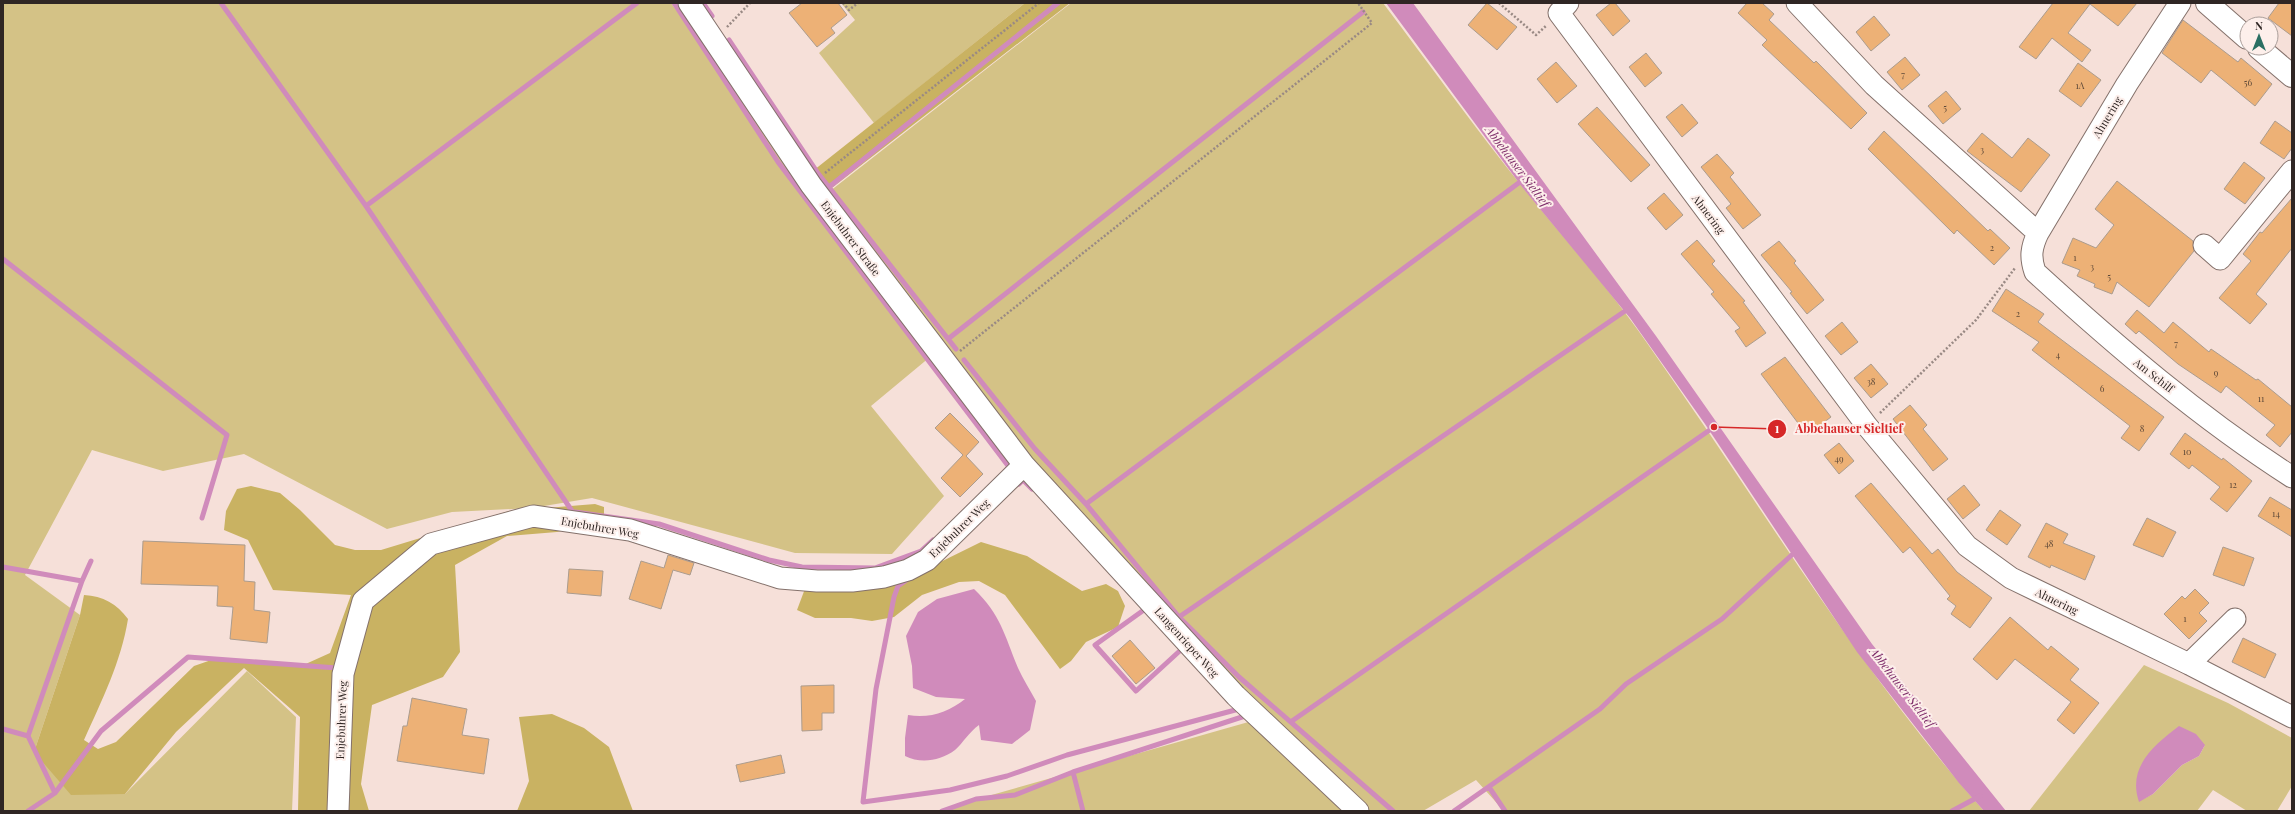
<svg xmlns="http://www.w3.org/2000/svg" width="2295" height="814" viewBox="0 0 2295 814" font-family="'Playfair Display',serif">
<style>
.green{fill:#d4c286;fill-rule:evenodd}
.forest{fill:#c9b262}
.water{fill:#d08bbb}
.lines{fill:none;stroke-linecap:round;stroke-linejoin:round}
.stream{stroke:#d08bbb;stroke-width:5}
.building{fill:#edb176;stroke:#ab9c8e}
.minor-casing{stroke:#84716b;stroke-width:23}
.major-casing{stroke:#84716b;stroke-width:24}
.path{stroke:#998984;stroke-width:2.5;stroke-dasharray:2 2;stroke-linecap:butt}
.minor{stroke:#fff;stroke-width:21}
.major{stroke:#fff;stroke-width:22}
.labels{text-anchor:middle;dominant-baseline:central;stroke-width:4;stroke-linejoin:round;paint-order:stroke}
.number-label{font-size:9px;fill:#5e4938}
.street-label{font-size:11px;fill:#2f2624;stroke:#fdefeb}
.water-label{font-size:12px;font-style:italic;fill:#7e2d6a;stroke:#fdefeb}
.leader{fill:none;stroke:#d62828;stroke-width:1.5}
.callout-dot{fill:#d62828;stroke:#fdefeb;stroke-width:1.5}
.mark-label{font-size:12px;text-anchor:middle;font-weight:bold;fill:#fff}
.callout-label{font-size:12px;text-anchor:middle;font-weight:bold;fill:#d62828;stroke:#fdefeb;stroke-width:4;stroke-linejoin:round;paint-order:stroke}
</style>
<rect width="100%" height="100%" fill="#f6e0d9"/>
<!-- green -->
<path class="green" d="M3,3H671L930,357L871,406L944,496L892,554L795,553L592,498L532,508L452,512L387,529L244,454L163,471L92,450L25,575L80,615L34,752L125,794L247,671L296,717L292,811H3Z
M841,3H1025L874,123L819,53L855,20Z
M1071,3H1383C1430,65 1475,128 1524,189C1565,240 1610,289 1647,343C1758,500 1856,667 1984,811H1504L1476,780L1423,811H941L967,802L1252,721L1080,519L825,195Z
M2144,665L2228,703L2292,738V786L2277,811H2247L2213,790L2197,811H2029ZM2205,745L2199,756L2182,765L2153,794L2139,801Z"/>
<!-- forest -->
<path class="forest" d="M1025,3H1070L824,194L809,174Z
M251,486L280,493L300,510L335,545L355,550H381L509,511L595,504L604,507V516L600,522L557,532L507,536L455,565L460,652L443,677L372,705L361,784L369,811H298L300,717L244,668L176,732L125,794L71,795L34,752L80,615L84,595C103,596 117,604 128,619C121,662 102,700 84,740L98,749L116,742L194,666L217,658L299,667L330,653L351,595L273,590L248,540L224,530L226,511L237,489Z
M981,542L1027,556L1082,591L1106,584L1118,591L1125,606L1118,627L1086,642L1071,661L1060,669L1005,595L979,581L959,582L922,595L894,617L872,621L851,618H815L797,610L806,586L908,578Z
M552,714L584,728L609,747L633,811H517L529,781L519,717Z"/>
<!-- water -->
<path class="water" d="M1386,3H1413L1656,336L1872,644L2006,811H1984L1959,783L1857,652L1705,424L1630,318L1522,187Z
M974,589C1001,615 1004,634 1018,668C1023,679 1030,690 1036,701L1030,730L1012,744L981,740L979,725C969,732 963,743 955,750C940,761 921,764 905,756V738L908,715C929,719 949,712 965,699L936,697L913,688L912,666L906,636L918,612L937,599Z
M2179,726L2196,734L2205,745L2199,756L2182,765L2153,794L2139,802C2127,767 2154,745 2179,726Z"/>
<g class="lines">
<!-- stream -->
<path class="stream" d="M221,3L366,206L572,511
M674,3L778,162L1009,467L1006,470
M703,3L712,16
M729,40L817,172L956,349
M829,187L1058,3
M366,206L637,3
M3,259L227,435L202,518
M948,339L1363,12
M964,360L1035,449L1086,504L1179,617L1239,677L1393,811
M1019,484L1023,480L1032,489
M1086,504L1524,179
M575,512L659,524L769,560L802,567L875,568L921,551L933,540
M3,567L82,581
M908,579L898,586L894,597L876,689L863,802L950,790L1007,776L1067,755L1239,709
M1148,607L1095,645L1136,691L1184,647
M1179,617L1628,309
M1292,721L1714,427
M3,729L28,736
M1073,772L1083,811
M1489,787L1505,811
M55,793L101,731L188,657L337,668
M28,811L55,793L28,736L82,581L91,561
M942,811L976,799L1015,795L1073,772L1245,716
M1454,811L1600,709L1626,684L1722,619L1795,552
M1952,811L1980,796"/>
</g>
<!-- building -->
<path class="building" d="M802,3H838L847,15L831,28L835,33L817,47L789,13Z
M1487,3L1517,27L1497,50L1468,25Z
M1611,3H1615L1630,21L1613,36L1596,15Z
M1747,3H1762L1774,14L1769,20L1814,63L1816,61L1867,113L1851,129L1762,45L1767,40L1738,13Z
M2053,3H2137L2118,26L2090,4L2068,33L2091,50L2082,62L2052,38L2036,59L2019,47Z
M2279,3H2292V36L2268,18Z
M1874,16L1890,35L1871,51L1856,32Z
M2183,20L2238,62L2241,58L2272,84L2255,106L2211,70L2201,83L2162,53Z
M1646,53L1662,73L1645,87L1629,67Z
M1905,57L1920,75L1902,90L1887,72Z
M1556,62L1577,86L1557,103L1537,79Z
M2078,63L2101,80L2081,107L2059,91Z
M1946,91L1961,109L1943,124L1928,106Z
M1682,104L1698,123L1682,137L1666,117Z
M1597,107L1650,165L1631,182L1578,124Z
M2275,121L2292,133V148L2284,159L2260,143Z
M1884,131L1988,231L1990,229L2010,248L1994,265L1957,230L1954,234L1868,149Z
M1982,133L2012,158L2028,138L2050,155L2021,192L1967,151Z
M1717,154L1734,173L1730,177L1761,215L1743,229L1726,208L1731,204L1701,167Z
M2244,162L2265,178L2245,204L2224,189Z
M2117,181L2193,241L2194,251L2149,307L2117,282L2112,294L2094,287L2095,284L2077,276L2080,270L2062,263L2073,238L2096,248L2114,225L2095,209Z
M1664,193L1683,215L1666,230L1647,208Z
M2292,198V248L2256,294L2267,304L2250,324L2219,298L2251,261L2243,254L2260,232L2262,233Z
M1697,240L1715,261L1712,264L1745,301L1743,302L1766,333L1746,347L1735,331L1740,328L1711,294L1714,292L1681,254Z
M1779,241L1796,261L1794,263L1824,300L1807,314L1790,293L1792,292L1761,255Z
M2006,289L2044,314L2038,322L2164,417L2139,451L2121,438L2130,426L2032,350L2039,342L1992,311Z
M2137,310L2164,333L2173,322L2209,352L2211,349L2256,380L2258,379L2292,407V432L2280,447L2266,435L2275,425L2226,386L2221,393L2178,364L2139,331L2136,334L2125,324Z
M1842,322L1858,342L1841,355L1825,336Z
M1785,357L1831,417L1807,435L1761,374Z
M1871,364L1888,384L1871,398L1854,378Z
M1910,405L1927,425L1923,429L1948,459L1933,471L1893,419Z
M950,413L979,442L966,456L983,474L960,497L941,478L963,455L935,428Z
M2185,433L2222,460L2223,458L2252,481L2227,512L2210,499L2220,487L2192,465L2189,469L2170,454Z
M1839,443L1854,461L1839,474L1824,455Z
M1871,483L1932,554L1938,549L1957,572L1992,598L1970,628L1951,614L1956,606L1947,599L1950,596L1910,547L1903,553L1855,496Z
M1964,485L1980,505L1963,519L1947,499Z
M2270,497L2292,510V537L2258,516Z
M2000,510L2021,525L2007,545L1986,530Z
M2147,518L2176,532L2163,557L2133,545Z
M2046,523L2068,534L2063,543L2095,556L2085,580L2051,565L2050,568L2028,557Z
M143,541L245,545L244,581L255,582L254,610L270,612L267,643L230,639L233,607L217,606L218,586L141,584Z
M2223,547L2254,558L2244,586L2213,575Z
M668,555L694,563L690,575L673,570L661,609L629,599L641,561L664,568Z
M569,569L603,571L601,596L567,593Z
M2195,589L2209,603L2199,613L2207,621L2189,639L2164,614L2182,596L2185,599Z
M2010,617L2048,650L2051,646L2079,669L2070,680L2099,703L2074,734L2057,720L2071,702L2015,659L1997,680L1973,659Z
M2243,638L2276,654L2265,678L2232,662Z
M1130,640L1155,668L1136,684L1112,656Z
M834,685V713H822V730L802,731L801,686Z
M412,698L467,709L462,735L489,739L484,774L397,761L403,726H407Z
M781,755L785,773L740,782L736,765Z"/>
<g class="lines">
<!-- minor casing -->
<g class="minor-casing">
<path id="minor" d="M689,3L811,185L1024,465L1236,696L1358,811
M1568,3L1559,13L1867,426L1967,546L2011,578L2189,664L2292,717
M1797,3L1874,85L2038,233
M2180,3L2127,84L2038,233C2031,248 2030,257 2035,272C2116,346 2200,418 2292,477
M2204,245L2220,259L2292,171
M2189,664L2235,619
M338,811L343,674L363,601L431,544L533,516L630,530L780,578L817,581H852L884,577L908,570L927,560L1024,465"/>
</g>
<!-- major casing -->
<g class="major-casing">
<path id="major" d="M2207,3L2247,38
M2259,48L2292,76"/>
</g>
<!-- path -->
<path class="path" d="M843,3L849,10L858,3
M1499,3L1536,35L1547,25
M727,27L750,3
M825,173L1039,3
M960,351L1372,23L1358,3
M1880,413L1976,320L2015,268"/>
<!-- minor -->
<use href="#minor" class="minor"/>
<!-- major -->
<use href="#major" class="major"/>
</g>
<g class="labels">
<!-- number labels -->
<g class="number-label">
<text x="1903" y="74">7</text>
<text x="2248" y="82">56</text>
<text x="2080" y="85">1A</text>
<text x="1945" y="107">5</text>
<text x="1982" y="149">3</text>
<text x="1992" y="247">2</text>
<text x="2075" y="257">1</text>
<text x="2092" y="266">3</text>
<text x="2109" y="276">5</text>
<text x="2018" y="313">2</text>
<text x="2176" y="343">7</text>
<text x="2058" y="354">4</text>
<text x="2216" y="372">9</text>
<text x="1871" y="381">38</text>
<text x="2102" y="388">6</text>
<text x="2261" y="398">11</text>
<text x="2142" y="428">8</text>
<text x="2187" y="451">10</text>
<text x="1839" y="458">49</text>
<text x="2233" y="484">12</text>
<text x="2276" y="513">14</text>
<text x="2049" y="543">48</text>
<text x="2185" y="618">1</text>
</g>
<!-- street labels -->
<g class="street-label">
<text transform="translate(2107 117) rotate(-59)">Ahnering</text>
<text transform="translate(1709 214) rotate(53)">Ahnering</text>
<text transform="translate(851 238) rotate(53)">Enjebuhrer Straße</text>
<text transform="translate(2154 375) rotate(38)">Am Schilf</text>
<text transform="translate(600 527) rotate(10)">Enjebuhrer Weg</text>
<text transform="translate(959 528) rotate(-44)">Enjebuhrer Weg</text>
<text transform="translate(2057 601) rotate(26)">Ahnering</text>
<text transform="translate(1187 642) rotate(48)">Langenrieper Weg</text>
<text transform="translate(341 720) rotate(-88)">Enjebuhrer Weg</text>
</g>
<!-- water labels -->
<g class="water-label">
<text transform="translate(1518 166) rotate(53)">Abbehauser Sieltief</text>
<text transform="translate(1903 687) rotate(52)">Abbehauser Sieltief</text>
</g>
</g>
<!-- callouts -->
<path class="leader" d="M1714 427L1777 429"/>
<g class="callout-dot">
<circle cx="1714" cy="427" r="4"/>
<circle cx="1777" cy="429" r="10"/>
</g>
<g class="mark-label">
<text x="1777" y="433">1</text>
</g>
<g class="callout-label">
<text x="1849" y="433">Abbehauser Sieltief</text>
</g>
<!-- border -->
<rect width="2295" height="814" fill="none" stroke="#2f2624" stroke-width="8"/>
<!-- north arrow -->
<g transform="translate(2259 36)"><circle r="19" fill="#fdefeb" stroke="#ab9f9b"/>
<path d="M0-3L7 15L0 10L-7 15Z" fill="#2a6f63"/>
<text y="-6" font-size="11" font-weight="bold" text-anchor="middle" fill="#2f2624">N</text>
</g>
</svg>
